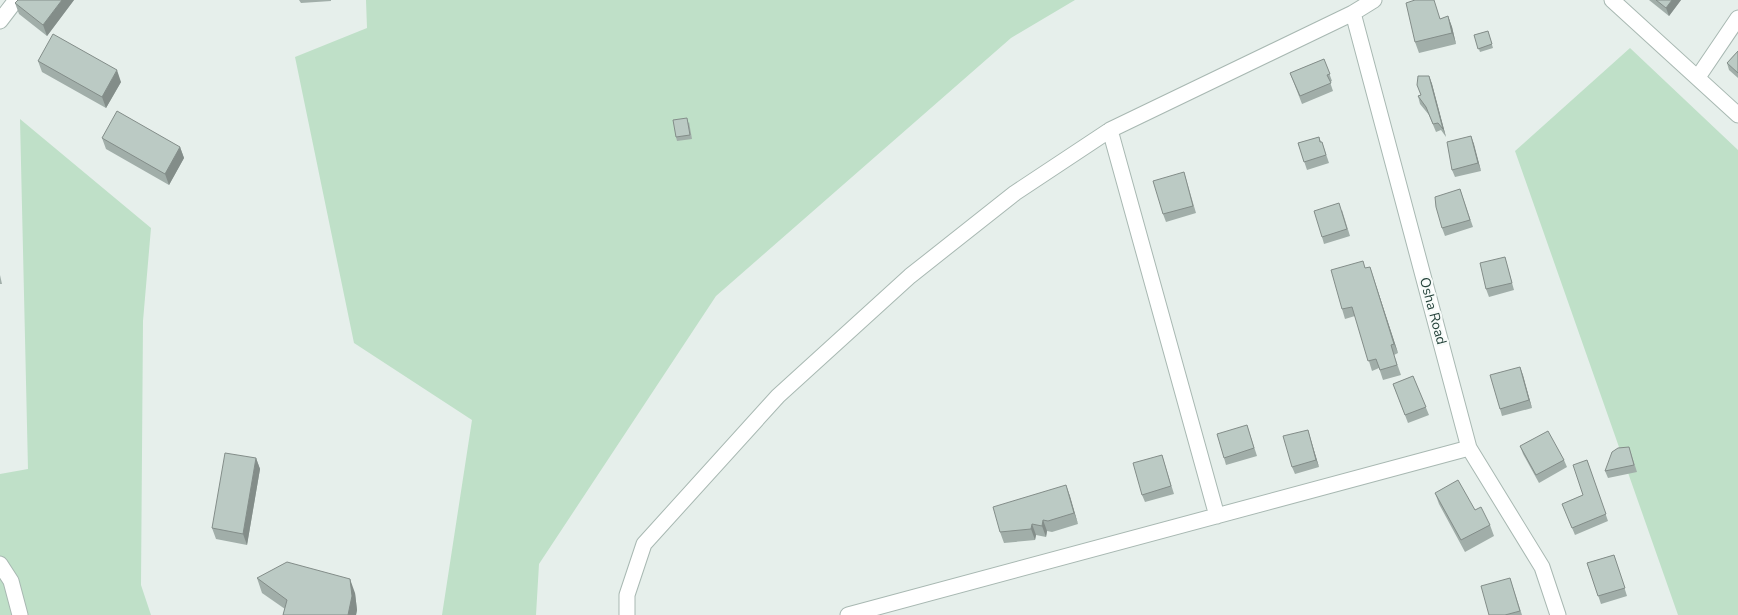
<svg xmlns="http://www.w3.org/2000/svg" width="1738" height="615" viewBox="0 0 1738 615" font-family="'Nunito Sans',sans-serif">
<style>
.green{fill:#bfe0c8}
.lines{fill:none;stroke-linecap:round;stroke-linejoin:round}
.minor-casing{stroke:#a8b8b2;stroke-width:17}
.minor{stroke:#fff;stroke-width:15}
.wall{fill:#a1aea9}
.shaded-wall{fill:#838d89}
.building{fill:#bbcac4;stroke:#838d89}
.labels{text-anchor:middle;dominant-baseline:central;stroke-width:4.5;stroke-linejoin:round;paint-order:stroke}
.street-label{font-size:14px;fill:#24423a;stroke:#f7fbf9}
</style>
<rect width="100%" height="100%" fill="#e6efeb"/>
<!-- green -->
<path class="green" d="M366,0H1075L1011,38L716,296L539,564L536,615H442L472,420L354,343L295,57L367,28Z
M1630,48L1738,150V615H1678L1515,151Z
M20,119L151,228L143,321L141,585L151,615H0V474L28,469Z"/>
<g class="lines">
<!-- minor casing -->
<g class="minor-casing">
<path id="minor" d="M1374,0L1353,13L1469,448L1542,567L1558,615
M1612,0L1738,115
M0,21L16,0
M1698,77L1738,18
M1110,130L1217,516
M0,564L11,581L20,615
M627,615V595L644,544L778,396L910,276L1015,193L1110,130L1353,13
M848,615L1469,448"/>
</g>
<!-- minor -->
<use href="#minor" class="minor"/>
</g>
<!-- wall -->
<path class="wall" d="M74,0L47,36L19,14L15,3Z
M299,0H331V1L301,3Z
M1649,0H1681L1669,16Z
M1448,16L1452,27L1456,44L1419,53L1415,42L1440,19Z
M1488,31L1493,48L1480,52L1474,35Z
M1738,51V78L1729,70L1727,63Z
M1324,59L1332,81L1330,82L1333,91L1302,104L1290,73Z
M38,61L121,82L106,108L42,72Z
M1429,76L1432,84L1446,137L1441,130L1436,132L1429,115L1420,104L1418,96L1421,95Z
M689,122L692,139L677,141L676,137Z
M1471,136L1481,171L1455,177L1452,170Z
M1319,137L1321,142H1322L1329,163L1307,170L1298,143Z
M102,138L180,147L184,158L169,185L106,149Z
M1184,172L1196,213L1166,222L1163,214Z
M1460,189L1473,227L1445,236L1442,228Z
M1342,210L1350,236L1324,244L1322,237Z
M1505,257L1514,290L1489,297L1486,289Z
M1370,267L1398,353L1394,355L1401,375L1383,380L1379,368L1372,371L1355,316L1345,319L1342,309L1366,268Z
M0,275L2,284H0Z
M1520,367L1532,408L1502,416L1500,409Z
M1413,376L1429,415L1408,423L1393,384Z
M1247,425L1257,456L1226,465L1224,458Z
M1308,430L1319,467L1295,474L1292,467Z
M1520,446L1564,460L1567,467L1539,483L1523,454Z
M1629,447L1637,472L1608,478L1605,471Z
M1162,455L1174,494L1145,502L1142,495Z
M256,458L260,469L247,545L216,539L212,528Z
M1587,460L1608,521L1575,535L1562,504L1583,495Z
M1066,485L1078,524L1052,532L1047,531L1046,537L1036,535L1035,540L1004,543L1000,532Z
M1435,493L1475,510L1490,525L1494,536L1465,552L1439,504Z
M1614,555L1627,596L1601,604L1587,563Z
M257,578L355,593L357,610L356,615H283L285,609L262,593Z
M1510,578L1522,615H1489Z"/>
<!-- shaded-wall -->
<path class="shaded-wall" d="M62,0H74L47,36L43,25Z
M1672,0H1681L1669,16L1666,8Z
M1448,16L1452,27L1456,44L1452,33Z
M117,70L121,82L106,108L102,97Z
M1429,76L1432,84L1446,137L1443,129Z
M1471,136L1474,144L1481,171L1478,163Z
M180,147L184,158L169,185L165,174Z
M1370,267L1373,276L1398,353L1394,344Z
M1520,367L1523,375L1532,408L1529,400Z
M1308,430L1310,437L1319,467L1316,460Z
M256,458L260,469L247,545L243,534Z
M1066,485L1070,496L1078,524L1074,513Z
M1043,520L1047,531L1046,537L1042,526Z
M1032,524L1036,535L1035,540L1031,529Z
M350,579L355,593L357,610L356,615H348Z"/>
<!-- building -->
<path class="building" d="M18,0H62L43,25L15,3Z
M1415,0H1434L1440,19L1448,16L1452,33L1415,42L1406,3Z
M1656,0H1672L1666,8Z
M1488,31L1492,44L1478,49L1474,35Z
M53,34L117,70L102,97L38,61Z
M1738,51V73L1727,63Z
M1324,59L1330,74L1327,75L1331,83L1300,96L1290,73Z
M1418,76H1429L1443,129L1438,123L1433,124L1426,107L1418,96L1421,95L1417,85Z
M117,111L180,147L165,174L102,138Z
M687,118L690,135L676,137L673,120Z
M1471,136L1478,163L1452,170L1447,142Z
M1319,137L1320,142H1322L1326,155L1304,162L1298,143Z
M1184,172L1193,206L1163,214L1153,181Z
M1460,189L1470,220L1442,228L1436,207L1435,197Z
M1339,203L1347,229L1322,237L1314,211Z
M1505,257L1512,283L1486,289L1480,263Z
M1363,261L1365,268L1370,267L1394,344L1391,345L1397,365L1380,370L1376,359L1368,361L1352,307L1342,309L1331,270Z
M1520,367L1529,400L1500,409L1490,375Z
M1413,376L1426,407L1405,415L1393,384Z
M1247,425L1254,448L1224,458L1217,434Z
M1308,430L1316,460L1292,467L1283,436Z
M1548,431L1564,460L1536,475L1520,446Z
M1629,447L1634,465L1605,471L1612,452L1618,448Z
M225,453L256,458L243,534L212,528Z
M1162,455L1171,486L1142,495L1133,463Z
M1587,460L1606,514L1572,528L1562,504L1583,495L1573,465Z
M1458,480L1475,510L1481,507L1490,525L1461,540L1435,493Z
M1066,485L1074,513L1048,521L1043,520L1042,526L1032,524L1031,529L1000,532L993,507Z
M1614,555L1625,588L1598,596L1587,563Z
M287,562L350,579L352,596L348,615H283L287,600L257,578Z
M1510,578L1520,611L1505,615H1489L1481,586Z"/>
<g class="labels">
<!-- street labels -->
<g class="street-label">
<text transform="translate(1433 311) rotate(75)">Osha Road</text>
</g>
</g>
</svg>
